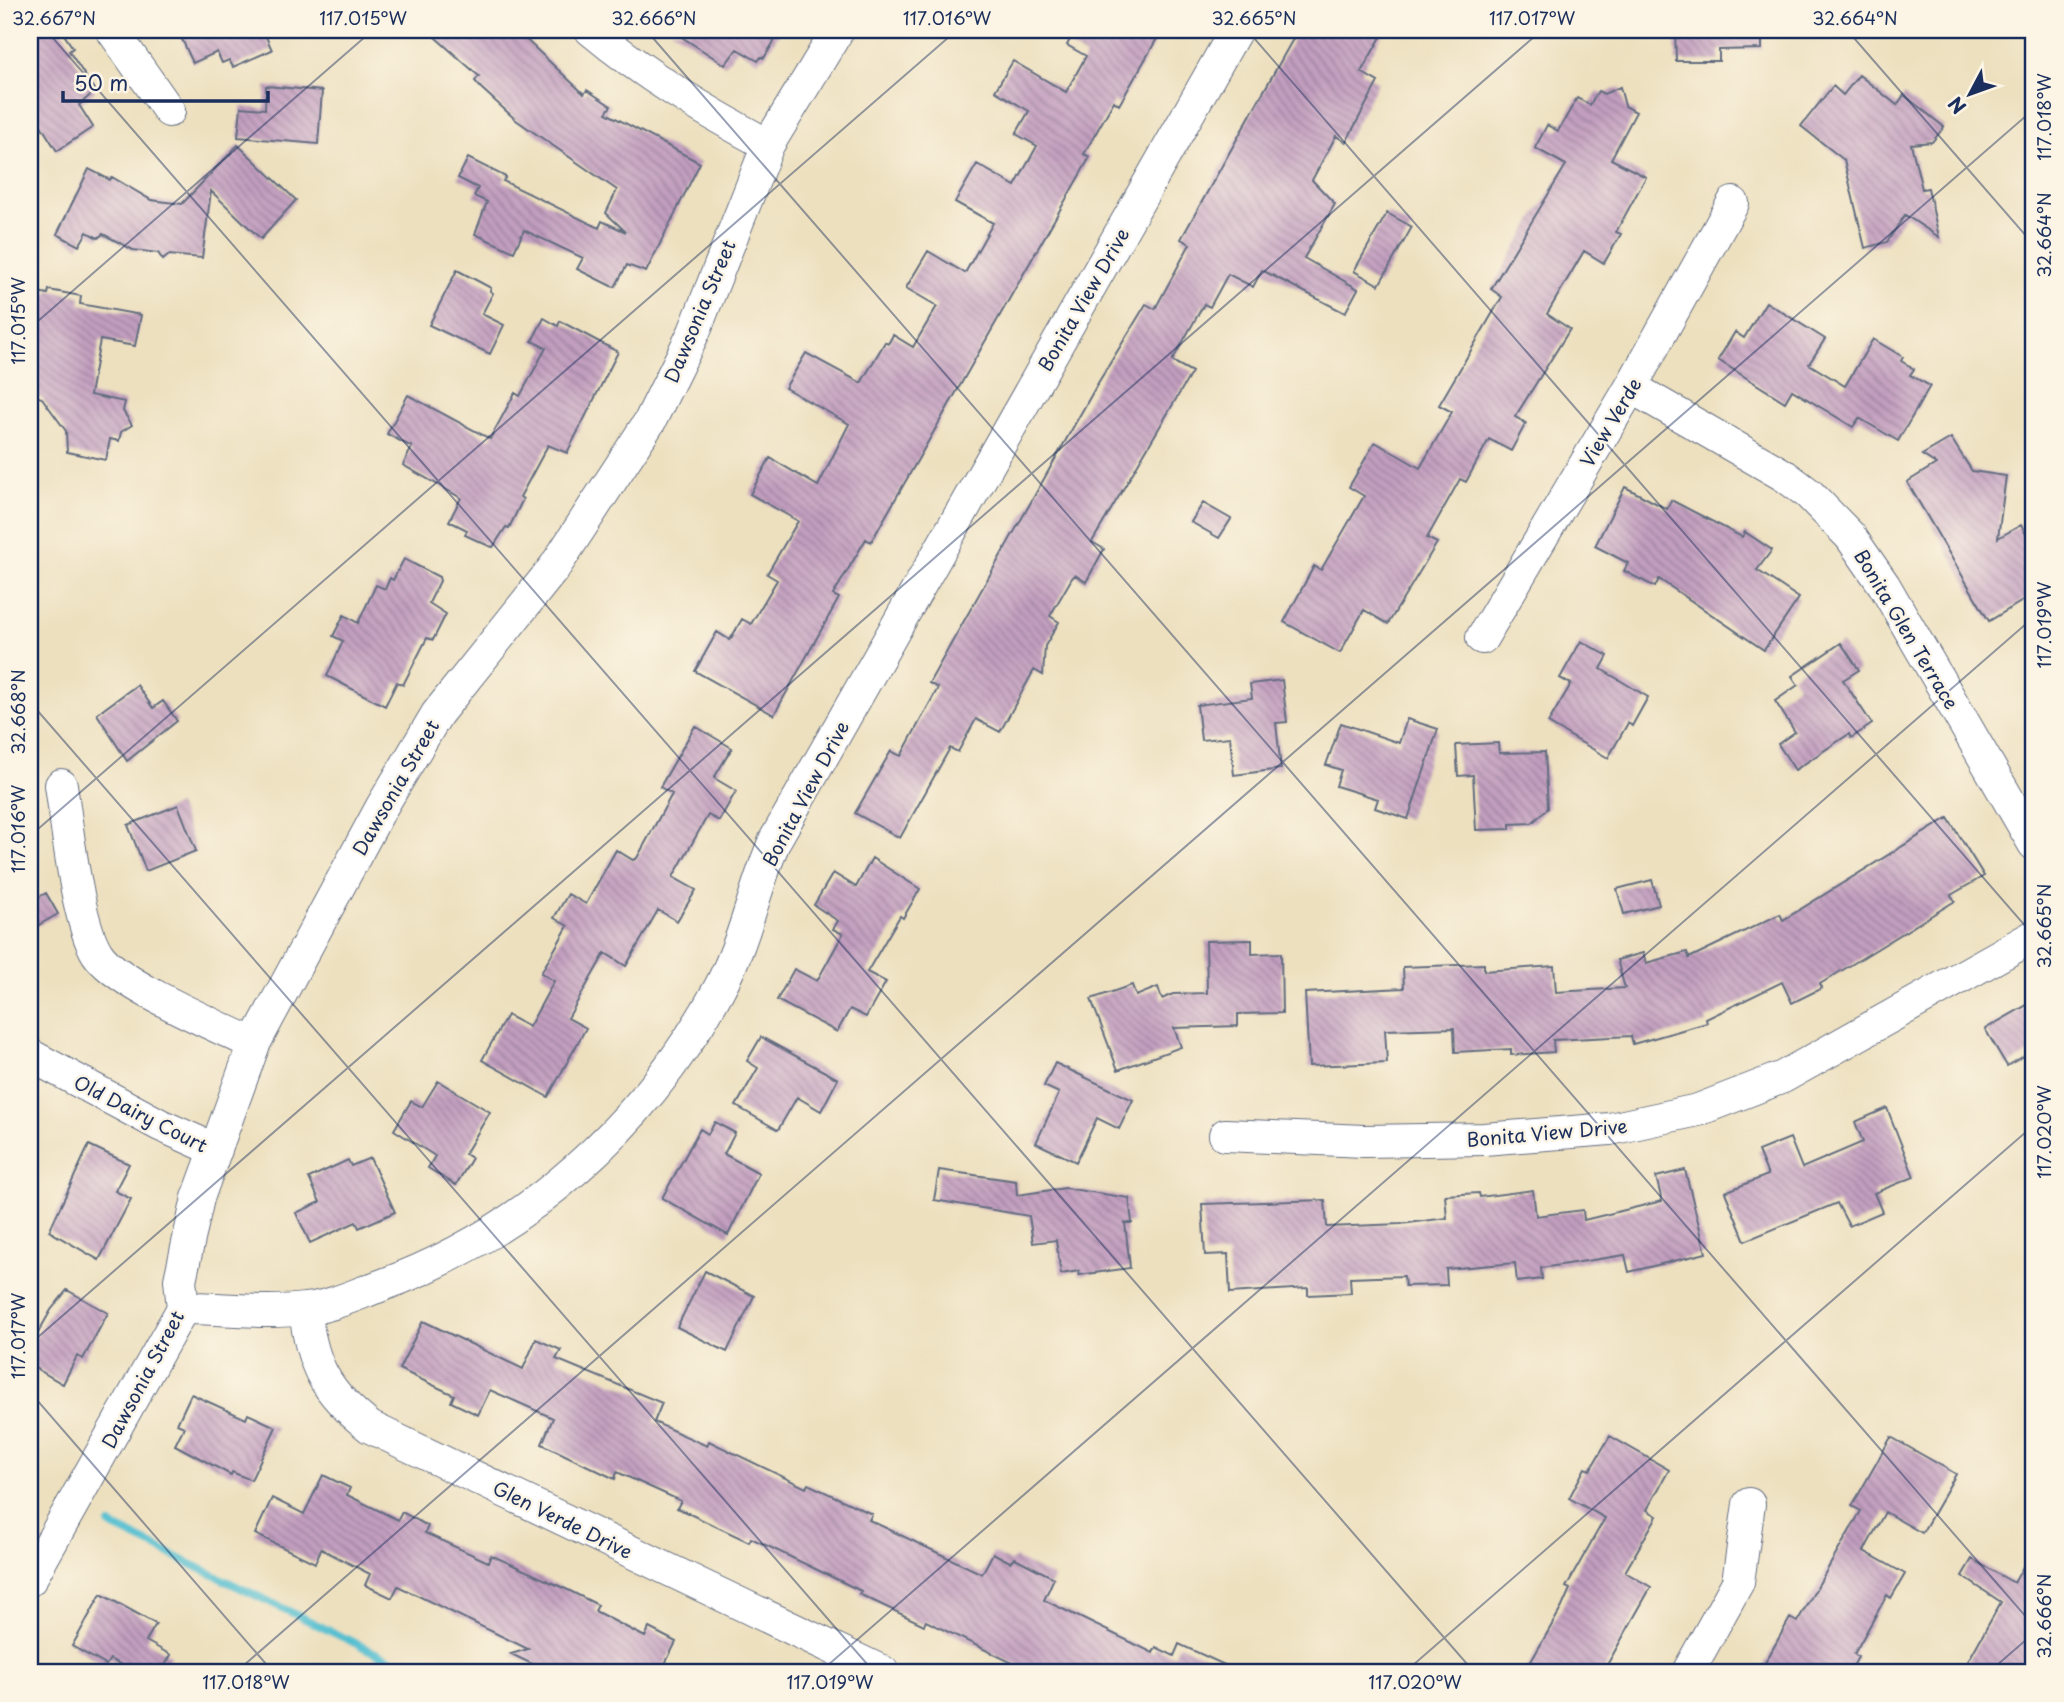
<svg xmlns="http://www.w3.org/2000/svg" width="2064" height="1702" viewBox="0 0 2064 1702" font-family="'Playpen Sans',sans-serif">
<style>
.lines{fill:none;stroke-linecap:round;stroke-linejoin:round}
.stream{stroke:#54bfd0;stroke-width:8}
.building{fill:url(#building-back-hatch)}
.minor-casing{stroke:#646d80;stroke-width:34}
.minor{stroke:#fff;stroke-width:32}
.ticks{fill:none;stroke:#1b2f5e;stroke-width:2;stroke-opacity:0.45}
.labels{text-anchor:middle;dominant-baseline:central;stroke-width:5;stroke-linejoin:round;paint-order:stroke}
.street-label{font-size:19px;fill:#1b2f5e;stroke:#fcf5e5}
.neatline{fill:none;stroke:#1b2f5e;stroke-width:2.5}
.ticks-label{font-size:18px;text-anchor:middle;fill:#1b2f5e}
</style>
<defs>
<pattern id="building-back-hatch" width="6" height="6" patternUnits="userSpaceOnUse" patternTransform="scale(1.75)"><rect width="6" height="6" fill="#c29ebf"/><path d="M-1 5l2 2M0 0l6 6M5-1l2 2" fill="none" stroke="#9d819e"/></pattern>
</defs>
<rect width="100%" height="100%" fill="#fcf5e5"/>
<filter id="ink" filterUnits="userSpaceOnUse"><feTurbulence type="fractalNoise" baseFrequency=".0143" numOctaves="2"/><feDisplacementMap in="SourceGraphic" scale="14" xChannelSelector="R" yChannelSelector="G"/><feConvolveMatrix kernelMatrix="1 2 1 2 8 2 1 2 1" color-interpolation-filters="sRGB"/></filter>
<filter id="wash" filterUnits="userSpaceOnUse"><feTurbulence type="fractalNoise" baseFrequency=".00686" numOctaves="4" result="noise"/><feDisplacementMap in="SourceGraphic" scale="28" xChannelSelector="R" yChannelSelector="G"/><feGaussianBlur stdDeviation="1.57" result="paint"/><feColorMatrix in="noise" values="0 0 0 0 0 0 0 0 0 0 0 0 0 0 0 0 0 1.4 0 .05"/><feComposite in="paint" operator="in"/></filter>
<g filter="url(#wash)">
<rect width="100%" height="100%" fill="#ede0bf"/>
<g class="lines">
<!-- stream -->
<path class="stream" d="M110,1525L415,1672"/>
</g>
<g id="blocks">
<!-- building -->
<path class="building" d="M30,30H61L73,48L69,51L95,91L79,105L93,127L57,151L30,108Z
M191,30H263L272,50L233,67L229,60L222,63L217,52L193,63L180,35Z
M427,30H516L584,94L587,90L611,106L606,113L700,163L646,272L627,265L615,287L611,286L577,269L583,258L524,230L514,252L475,234L487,202L474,196L478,188L458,178L468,158L506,177L503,181L599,228L602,221L626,232L606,213L617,190L516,120L481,88L475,81L479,76Z
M671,30H781L764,58L761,57L758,61L737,49L725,65Z
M1075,30H1162L1119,105L1114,101L1084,154L1090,157L871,542L866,539L833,595L839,598L774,715L695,671L717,632L730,640L742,619L751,624L777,580L767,574L798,521L750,494L770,458L818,486L849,424L785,388L806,353L861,383L885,342L888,344L893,335L913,347L937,306L906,288L928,251L965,273L993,223L955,202L977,164L1015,186L1037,146L1016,134L1029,111L995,91L1013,61L1066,92L1086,56L1067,45Z
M1298,30H1385L1361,72L1378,82L1346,142L1336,136L1312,180L1335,204L1304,258L1358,289L1345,313L1262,270L1253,287L1228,274L1210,307L1204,304L1172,361L1192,372L1092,542L1104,549L1086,582L1075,575L1072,578L1050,616L1059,622L1045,646L1043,675L1034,670L1000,732L976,719L958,752L950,748L900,838L855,813L891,751L901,756L938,688L929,683L1098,383L1146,304L1155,309L1190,244L1181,239Z
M1675,30H1762V49L1719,50V61H1676Z
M1859,75L1897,105L1904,95L1944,127L1932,142L1911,144L1922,189L1928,188L1939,237L1905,215L1887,242L1865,248L1844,160L1801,126L1833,86L1843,95Z
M266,86L322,91L318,144L238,137L241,107L265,109Z
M1620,87L1625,106L1636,112L1611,159L1646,177L1616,232L1621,234L1604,263L1584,251L1547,314L1570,329L1515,417L1526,423L1511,451L1489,439L1466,482L1460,479L1427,538L1437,543L1388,624L1364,610L1340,653L1284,622L1314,566L1321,570L1364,496L1349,487L1375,442L1420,468L1452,412L1439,405L1502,297L1491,289L1566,165L1535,148L1547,125L1558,131L1577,98L1590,105L1598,91L1604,94Z
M238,145L296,200L261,239L211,191L202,258L169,255L163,260L158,253L133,250L103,234L98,238L87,232L79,246L57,234L89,169L110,180L112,177L151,200L182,204Z
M1387,213L1412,227L1379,285L1354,271Z
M457,270L491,288L490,291L493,293L482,314L504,325L490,354L429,325Z
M49,290L81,296L80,304L141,315L135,346L100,340L90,395L125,402L123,411L132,425L121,432L119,441L110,439L106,460L67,452L66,431L42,398L35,396L30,389L39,329L30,328L37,292L48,294Z
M1766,302L1825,339L1809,364L1845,386L1873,339L1903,357L1901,361L1914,369L1910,375L1930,386L1898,441L1859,418L1853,427L1792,390L1785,402L1718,360L1735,332L1744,338Z
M544,318L558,326L560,321L618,352L567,453L548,445L520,497L523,499L509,528L506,527L493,547L489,546L465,535L467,530L449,521L461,498L403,465L412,447L387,434L408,395L490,439L515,393L520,396L546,348L532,341Z
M1951,438L1972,471L2006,476L1998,538L2021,525L2027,536L2034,532V594L1989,621L1907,482L1936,464L1922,455Z
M1625,487L1667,509L1671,500L1742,537L1745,532L1772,550L1757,570L1799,598L1764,650L1659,579L1655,587L1624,571L1628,563L1595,546Z
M1203,503L1231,519L1219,538L1191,522Z
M404,559L439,577L440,581L429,603L446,614L433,640L427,638L403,685L397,682L385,706L327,676L343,641L333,636L344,615L358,623L376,585L385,589L390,578L393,580Z
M1581,641L1608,656L1601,669L1648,697L1632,726L1628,723L1608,758L1548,723L1571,684L1560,678Z
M1841,643L1859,670L1843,680L1872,724L1851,738L1849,734L1795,770L1778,744L1795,732L1775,701L1798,685L1792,676Z
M1282,680L1287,722L1276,723L1281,769L1234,775L1230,737L1201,740L1197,705L1252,698L1250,684Z
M137,685L153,708L163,701L177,721L127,761L97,714Z
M1407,719L1438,729L1408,819L1375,808L1378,799L1336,786L1341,770L1326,765L1341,723L1399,743Z
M695,726L732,748L714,778L736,791L719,821L708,815L673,877L696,890L677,921L658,910L626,966L605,953L568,1018L586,1028L548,1097L482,1060L507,1015L529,1027L554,981L541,973L568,926L554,918L568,894L586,904L616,850L633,860L637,858L672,794L660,787Z
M1498,743L1499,753L1545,752L1548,808L1532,823L1510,824V829L1476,830L1473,775L1458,776L1456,745Z
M178,805L196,851L146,871L128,825Z
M1948,818L1984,876L1951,895L1955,901L1820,984L1822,988L1792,1003L1782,982L1706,1019L1707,1023L1633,1044L1631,1036L1553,1040L1554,1052L1511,1055V1049L1455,1052L1454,1028L1385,1030L1387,1063L1309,1066L1305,993L1404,988L1403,967L1484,964V971L1554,966L1556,992L1625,988L1617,960L1643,953L1646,963L1687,952L1689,958L1780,914L1783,920Z
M872,858L920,889L903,918L900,916L867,972L886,982L866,1017L850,1009L837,1032L777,1000L794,969L817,981L843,934L833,929L838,921L814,905L833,873L856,887Z
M1652,880L1659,905L1624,914L1617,889Z
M46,893L58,914L30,930V902Z
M1252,940V954L1281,953L1282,1013L1238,1014V1026L1174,1028L1181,1047L1118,1070L1091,999L1132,985L1136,996L1158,987L1162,999L1173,994L1207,993L1206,941Z
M2034,1001V1050L2007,1066L1985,1029Z
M761,1037L838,1079L821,1111L797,1097L778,1130L736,1106L758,1068L747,1061Z
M1055,1063L1133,1100L1119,1129L1097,1118L1076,1162L1036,1143L1059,1093L1044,1086Z
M438,1081L490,1112L465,1154L472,1158L456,1185L428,1168L435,1156L394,1130L411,1101L422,1107Z
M1887,1108L1914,1177L1874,1193L1882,1212L1849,1226L1837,1203L1745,1241L1725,1192L1768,1175L1758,1151L1790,1138L1802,1168L1863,1142L1855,1122Z
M715,1122L735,1133L724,1154L759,1173L728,1235L662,1198L700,1129L708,1134Z
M89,1145L129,1164L115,1191L131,1199L99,1260L49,1231Z
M370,1158L395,1212L359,1228L356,1222L310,1243L296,1213L320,1202L309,1178L348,1160L351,1166Z
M939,1170L1016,1181L1017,1195L1065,1188L1129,1198L1132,1223H1125L1130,1268L1079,1275V1271L1061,1274L1056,1240L1033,1243L1029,1216L934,1200Z
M1685,1170L1706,1253L1629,1272L1625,1255L1541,1268L1542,1279L1517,1282L1515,1263L1446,1269L1447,1285L1405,1286L1404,1276L1350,1278L1351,1293L1308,1295V1288L1230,1293L1228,1254L1205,1255L1202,1204L1325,1200L1327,1227L1401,1224L1447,1218L1445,1195L1479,1193L1480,1197L1533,1190L1536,1216L1583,1210L1584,1220L1662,1201L1656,1177Z
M705,1271L754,1296L727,1352L677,1327Z
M67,1290L108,1313L83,1359L77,1356L63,1384L30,1365V1347L51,1310Z
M423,1321L523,1369L536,1339L561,1350L556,1359L662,1403L654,1422L707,1446L709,1441L806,1488L808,1484L872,1514L869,1520L982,1574L993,1553L1010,1562L1015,1558L1054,1578L1044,1600L1153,1653L1156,1647L1174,1656L1179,1644L1240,1672H1031L926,1621L924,1625L859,1594L861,1591L751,1538L749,1542L677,1508L681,1501L617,1472L615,1479L542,1444L553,1418L490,1390L478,1415L451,1402L454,1395L399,1369Z
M191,1394L246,1419L248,1414L276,1427L251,1480L232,1472L231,1475L175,1445L184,1427L177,1424Z
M1610,1436L1669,1470L1647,1510L1657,1516L1625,1572L1651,1587L1603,1672H1525L1562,1607L1570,1589L1566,1587L1605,1518L1569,1498L1585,1468L1590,1470Z
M1891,1437L1956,1474L1922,1533L1885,1512L1864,1551L1905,1574L1891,1598L1887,1595L1854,1654L1858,1657L1850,1672H1760L1790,1618L1797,1622L1861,1511L1852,1506Z
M323,1475L350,1488L347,1495L398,1520L402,1512L428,1526L425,1533L488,1562L491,1555L568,1590L598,1605L595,1611L645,1637L649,1628L676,1642L661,1672H549L511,1654L528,1649L398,1586L392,1598L365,1585L370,1574L321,1549L315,1563L255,1534L272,1498L304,1514Z
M2034,1547V1672H1962L2001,1602L1962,1576L1972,1559L2014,1583Z
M101,1594L156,1624L146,1641L171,1655L161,1672H134L110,1659L106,1665L72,1646Z"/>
</g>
</g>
<g filter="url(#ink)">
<use href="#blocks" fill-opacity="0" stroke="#646d80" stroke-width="2"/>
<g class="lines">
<!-- minor casing -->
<g class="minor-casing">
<path id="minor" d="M112,30L169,111
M591,30C646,76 705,111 768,145
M1631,387L1785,476L1809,494L1850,536L1884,585L2034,844
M1482,638L1631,387L1733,203
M61,785C67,825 77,922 97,953C116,984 218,1026 254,1044
M30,1055L160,1125L216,1150
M1225,1135L1364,1141L1484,1139L1610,1129L1698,1110L1783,1077L2034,936
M183,1308C222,1308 265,1314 305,1309C330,1307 357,1294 380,1286C526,1233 646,1124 719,989C745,941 754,889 775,840L1236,30
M305,1309C311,1365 326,1393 370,1427L883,1672
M30,1580L183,1308L180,1280L198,1198L254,1044L381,808L437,714L554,568L650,421L694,332L768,145L838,30
M1688,1672L1738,1582L1749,1504"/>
</g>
<!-- minor -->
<use href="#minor" class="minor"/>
</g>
</g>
<!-- ticks -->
<path class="ticks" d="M46,30L1474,1672M646,30L2034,1626M1247,30L2034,936M1847,30L2034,245M30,328L373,30M30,702L874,1672M30,836L957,30M30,1344L1542,30M30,1392L273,1672M236,1672L2034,109M820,1672L2034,617M1405,1672L2034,1125M1989,1672L2034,1633"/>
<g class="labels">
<!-- street labels -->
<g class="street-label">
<text transform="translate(1083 299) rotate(-60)">Bonita View Drive</text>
<text transform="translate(699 311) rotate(-67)">Dawsonia Street</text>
<text transform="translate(1610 422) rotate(-59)">View Verde</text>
<text transform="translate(1907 629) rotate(59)">Bonita Glen Terrace</text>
<text transform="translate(395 787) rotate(-60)">Dawsonia Street</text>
<text transform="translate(805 793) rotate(-62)">Bonita View Drive</text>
<text transform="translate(141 1113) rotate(27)">Old Dairy Court</text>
<text transform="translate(1547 1132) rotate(-5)">Bonita View Drive</text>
<text transform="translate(142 1379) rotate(-62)">Dawsonia Street</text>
<text transform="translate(563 1519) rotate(26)">Glen Verde Drive</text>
</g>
</g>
<!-- margin -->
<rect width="2064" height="1702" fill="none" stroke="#fcf5e5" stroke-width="77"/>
<!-- north arrow -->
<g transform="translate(1970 94) rotate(229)" stroke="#fcf5e5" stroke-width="5" paint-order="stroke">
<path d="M0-5L12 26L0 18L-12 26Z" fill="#1b2f5e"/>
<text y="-10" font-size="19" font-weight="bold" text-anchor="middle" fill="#1b2f5e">N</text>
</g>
<!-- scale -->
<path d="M63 91v10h205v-10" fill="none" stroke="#1b2f5e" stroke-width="3.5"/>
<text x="74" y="91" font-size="21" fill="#1b2f5e" stroke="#fcf5e5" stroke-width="5" paint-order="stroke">50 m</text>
<rect x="38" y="38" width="1987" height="1626" class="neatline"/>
<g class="ticks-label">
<text x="54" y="25">32.667°N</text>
<text x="363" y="25">117.015°W</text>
<text x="654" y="25">32.666°N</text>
<text x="947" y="25">117.016°W</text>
<text x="1254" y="25">32.665°N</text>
<text x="1532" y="25">117.017°W</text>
<text x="1855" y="25">32.664°N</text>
<text transform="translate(2045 117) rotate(-90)" y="6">117.018°W</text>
<text transform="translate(2045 235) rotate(-90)" y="6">32.664°N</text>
<text transform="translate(19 321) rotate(-90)" y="6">117.015°W</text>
<text transform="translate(2045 625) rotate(-90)" y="6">117.019°W</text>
<text transform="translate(19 712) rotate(-90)" y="6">32.668°N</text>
<text transform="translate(19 829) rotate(-90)" y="6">117.016°W</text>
<text transform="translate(2045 926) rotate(-90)" y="6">32.665°N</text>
<text transform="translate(2045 1132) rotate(-90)" y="6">117.020°W</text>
<text transform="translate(19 1336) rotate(-90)" y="6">117.017°W</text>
<text transform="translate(2045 1616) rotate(-90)" y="6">32.666°N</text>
<text x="246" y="1689">117.018°W</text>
<text x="830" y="1689">117.019°W</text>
<text x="1415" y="1689">117.020°W</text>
</g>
</svg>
